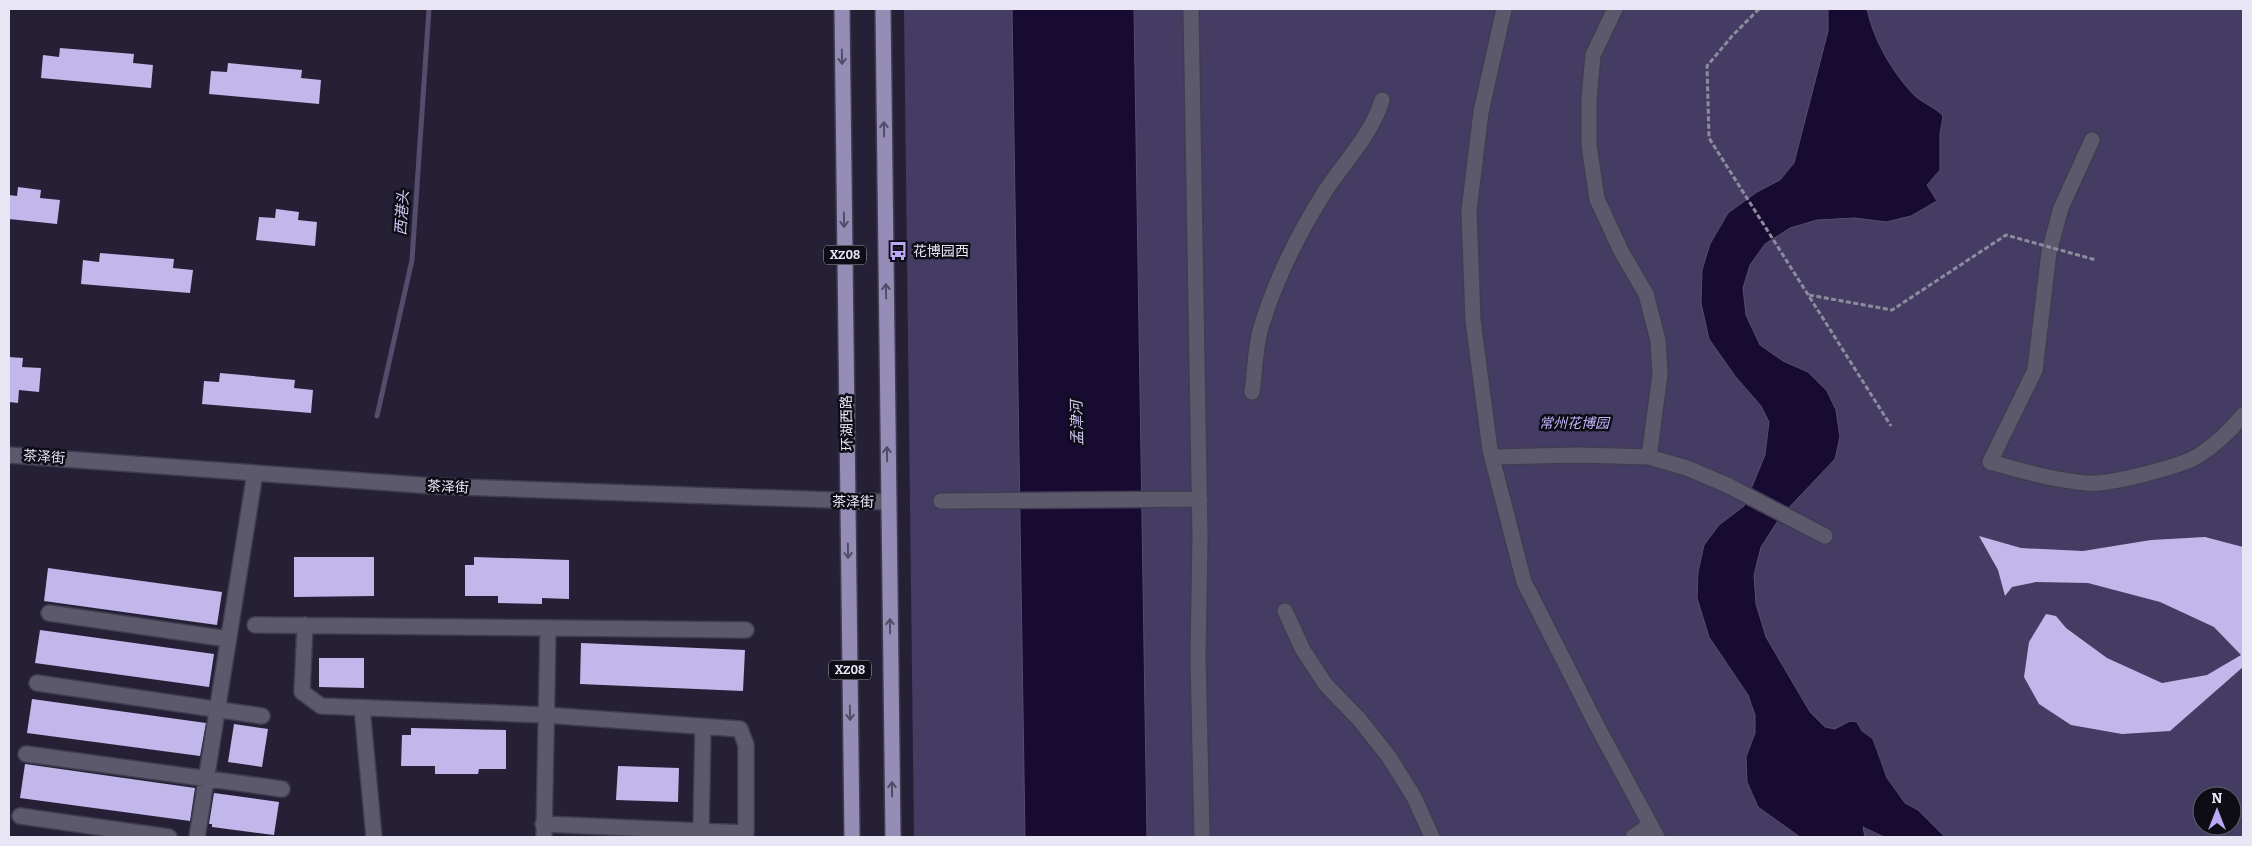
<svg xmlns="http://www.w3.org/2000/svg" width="2252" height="846" viewBox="0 0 2252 846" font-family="Bitter,'Noto Sans SC',serif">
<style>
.green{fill:#453c63;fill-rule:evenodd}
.water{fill:#170b31;stroke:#564c6c}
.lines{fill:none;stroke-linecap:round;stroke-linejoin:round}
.stream{stroke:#564c6c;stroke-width:5}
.building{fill:#c1b7ea}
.minor-casing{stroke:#403c51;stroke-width:18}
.major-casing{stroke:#403c51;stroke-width:18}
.path{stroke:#8f8b9e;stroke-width:3;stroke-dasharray:5 2.5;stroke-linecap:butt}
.minor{stroke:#5d596d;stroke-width:15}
.major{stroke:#958db6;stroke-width:15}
.path-bridge{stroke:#8f8b9e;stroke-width:3;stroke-dasharray:5 2.5;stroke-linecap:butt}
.oneway{stroke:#524c66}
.labels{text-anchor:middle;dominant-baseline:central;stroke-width:5;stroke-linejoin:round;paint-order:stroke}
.shield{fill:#0e0c15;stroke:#a7a4b2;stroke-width:1}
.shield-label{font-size:12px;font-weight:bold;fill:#e8e5f5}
.poi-label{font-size:14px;fill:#e8e5f5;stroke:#0e0c15;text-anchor:start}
.street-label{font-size:14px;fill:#e8e5f5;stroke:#0e0c15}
.park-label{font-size:14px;font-style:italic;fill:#c2b3fb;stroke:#0e0c15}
.water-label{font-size:15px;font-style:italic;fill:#d1c9f5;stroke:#0e0c15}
</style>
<rect width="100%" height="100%" fill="#252036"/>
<!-- green -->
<path class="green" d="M904,9H2243V837H914ZM2202,796H2232V826H2202Z"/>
<!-- water -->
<path class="water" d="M1012,9H1134L1147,837H1025Z
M1828,9H1867C1874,41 1892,72 1915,96C1924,104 1935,107 1943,116L1940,134V170L1927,185L1937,201L1911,216L1886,222L1855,218L1817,220L1790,228L1765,244L1750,265L1743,288L1746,315L1760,345L1783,361L1808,372L1827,391L1836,410L1840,437L1835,459L1781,516L1761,547L1754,575L1756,604L1766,637L1810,712L1825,727L1835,729L1850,721L1857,722L1862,731L1873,739L1887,778L1905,803L1918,810L1945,837H1884L1863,827L1865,837H1800L1758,807L1747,782L1746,757L1755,733V715L1748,695L1709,637L1697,598L1698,572L1704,545L1719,525L1744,506L1765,455L1769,422L1761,406L1735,376L1709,339L1701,303L1702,270L1710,244L1728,213L1757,192L1780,180L1794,163L1828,31Z"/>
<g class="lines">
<!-- stream -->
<path class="stream" d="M377,416L412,260L429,9"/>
</g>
<!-- building -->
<path class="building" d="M60,48L134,54L133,63L153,65L151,88L41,78L43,55L59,57Z
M228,63L302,70L301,78L321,80L319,104L209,94L211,71L227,72Z
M18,187L41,190L40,198L60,200L57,224L9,219V195L17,196Z
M276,209L299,212L298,220L317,222L315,246L256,240L259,217L275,218Z
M100,253L174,259L173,268L193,270L190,293L81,284L83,260L99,262Z
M9,357L23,358L22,367L41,368L39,392L19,390L18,403L9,402Z
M220,373L295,380L294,388L313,390L311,413L202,404L204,381L219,382Z
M1979,536L2021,548L2083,551L2151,540L2205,537L2243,547V667L2170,731L2122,734L2071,725L2039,704L2024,677L2029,642L2046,614L2056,616L2066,628L2107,658L2162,683L2207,675L2241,655L2214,627L2160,602L2088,583L2036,582L2012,587L2005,596L1998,570Z
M294,557H374V596L294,597Z
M474,557L569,560V599L542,598V604L498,603V596H465V565H474Z
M48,568L222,592L217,625L44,601Z
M40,630L214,654L209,687L35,663Z
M581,643L745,650L743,691L580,684Z
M319,658H364V688L319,687Z
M32,699L206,723L200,756L27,733Z
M234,724L268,729L262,767L228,762Z
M411,728L506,730V769H479L478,774H435V766H401L402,735H411Z
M25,764L195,788L190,821L20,798Z
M618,766L679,768L678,802L616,800Z
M214,793L279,802L274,835L212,827V824H209Z"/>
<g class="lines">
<!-- minor casing -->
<g class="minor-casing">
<path id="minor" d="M1191,9L1200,538L1198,656L1202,837
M1504,9L1481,112L1469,211L1473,320L1490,450L1524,582L1596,724L1657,837
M1615,9L1593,55L1589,100V145L1597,199L1621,251L1646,294L1658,340L1660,374L1649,457
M2092,140L2061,208L2049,252L2035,370L1990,462C2022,471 2053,480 2087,483C2109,485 2179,467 2198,456C2215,445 2231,430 2243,415
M1252,392C1255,372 1255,350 1260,331C1274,283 1297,236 1324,193C1343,163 1372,135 1382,100
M9,455L433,486L888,502
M1492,457L1579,455L1649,457L1687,468L1727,485L1825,536
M941,501L1200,499
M1285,611L1303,650L1326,685L1359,719L1389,757L1414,797L1432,837
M49,613L228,639
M255,625L746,630
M305,625L302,692L321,706L545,715L740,729L746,745V833L543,824
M37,683L262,716
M362,708L374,837
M26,754L282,789
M20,816L169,837
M701,831L703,727
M197,837L255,473
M544,837L548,628
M1633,837L1650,825"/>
</g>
<!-- major casing -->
<g class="major-casing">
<path id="major" d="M842,9L852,837
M883,9L893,837"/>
</g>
<!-- path -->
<path class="path" d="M1759,9L1733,35L1707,66L1709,138L1891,426"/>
<!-- minor -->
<use href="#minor" class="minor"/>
<!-- major -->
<use href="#major" class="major"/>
<!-- path-bridge -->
<path class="path-bridge" d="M1809,295L1892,310L2006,235L2096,260"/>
</g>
<!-- one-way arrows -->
<defs><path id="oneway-shaft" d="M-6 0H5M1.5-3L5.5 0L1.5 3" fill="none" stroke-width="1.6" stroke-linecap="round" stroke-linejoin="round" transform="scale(1.25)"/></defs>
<g class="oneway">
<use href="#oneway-shaft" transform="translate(842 57) rotate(89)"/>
<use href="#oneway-shaft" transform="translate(884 129) rotate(-91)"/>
<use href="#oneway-shaft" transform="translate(844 220) rotate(89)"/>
<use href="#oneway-shaft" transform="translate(886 291) rotate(-91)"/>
<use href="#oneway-shaft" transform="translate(887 454) rotate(-91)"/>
<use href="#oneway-shaft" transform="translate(848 551) rotate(89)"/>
<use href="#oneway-shaft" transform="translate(890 626) rotate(-91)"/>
<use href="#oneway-shaft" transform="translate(850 713) rotate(89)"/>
<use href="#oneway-shaft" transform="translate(892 789) rotate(-91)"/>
</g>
<!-- icons -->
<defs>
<g id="bus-bare" transform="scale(1.5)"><path d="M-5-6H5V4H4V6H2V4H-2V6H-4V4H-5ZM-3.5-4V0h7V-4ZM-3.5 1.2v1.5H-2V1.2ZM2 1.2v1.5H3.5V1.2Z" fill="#baaaf6" stroke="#0e0c15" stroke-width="2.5" paint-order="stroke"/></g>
</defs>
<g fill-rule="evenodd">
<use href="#bus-bare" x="898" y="251"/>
</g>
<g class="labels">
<!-- shield labels -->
<g class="shield">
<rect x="824" y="245.5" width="42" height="19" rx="4"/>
<rect x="829" y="660.5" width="42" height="19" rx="4"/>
</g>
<g class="shield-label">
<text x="845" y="255">XZ08</text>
<text x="850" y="670">XZ08</text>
</g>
<!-- poi labels -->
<g class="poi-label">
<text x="913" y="251">花博园西</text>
</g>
<!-- street labels -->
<g class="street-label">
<text transform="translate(847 423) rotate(-91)">环湖西路</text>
<text transform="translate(44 457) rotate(4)">茶泽街</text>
<text transform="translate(448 487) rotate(3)">茶泽街</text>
<text transform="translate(853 502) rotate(1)">茶泽街</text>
</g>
<!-- park labels -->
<g class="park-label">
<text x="1574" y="423">常州花博园</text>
</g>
<!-- water labels -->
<g class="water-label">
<text transform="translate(402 213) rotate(-86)">西港头</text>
<text transform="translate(1077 423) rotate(-91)">孟津河</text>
</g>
</g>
<!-- border -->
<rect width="2252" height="846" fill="none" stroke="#e8e5f5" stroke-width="20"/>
<!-- north arrow -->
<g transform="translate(2217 811)"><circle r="24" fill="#0e0c15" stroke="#65636f"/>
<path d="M0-4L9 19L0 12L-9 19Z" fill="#baaaf6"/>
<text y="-8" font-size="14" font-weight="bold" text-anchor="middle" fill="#e8e5f5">N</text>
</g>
</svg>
